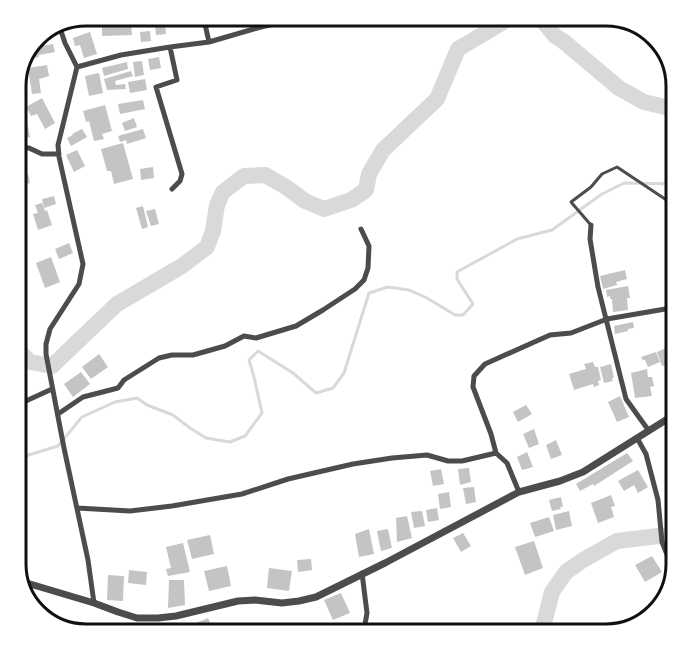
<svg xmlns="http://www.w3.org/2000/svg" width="692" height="650" viewBox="0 0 692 650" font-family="Barlow,sans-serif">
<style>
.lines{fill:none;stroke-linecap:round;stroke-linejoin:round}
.stream{stroke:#d9d9d9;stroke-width:3}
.river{stroke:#d9d9d9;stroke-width:16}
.building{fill:#c4c4c4}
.service{stroke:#4c4c4c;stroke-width:3}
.minor{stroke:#4c4c4c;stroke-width:5}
.tertiary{stroke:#4c4c4c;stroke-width:7}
.rim{fill:none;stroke:#111;stroke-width:3}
</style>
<rect width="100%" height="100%" fill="#fff"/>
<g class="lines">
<!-- stream -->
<path class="stream" d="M15,456L22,457L58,446L82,417L115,402L137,398L147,405L173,415L190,428L206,438L230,442L245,436L262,413L254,377L249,360L258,351L293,373L316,393L333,388L344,373L369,293L388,287L409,290L427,298L455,315H463L473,304L457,279V272L517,239L552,230L602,194L624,183L677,184"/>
<!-- river -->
<path class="river" d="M529,15L542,20L555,36L563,41L619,88L644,102L673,109L677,108
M15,347L30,362L52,366L117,304L182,266L207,247L213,231L217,205L223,192L244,176L265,175L286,187L305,201L324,209L351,200L366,190L369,174L383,150L437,99L458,49L515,15
M541,635L552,592L566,572L583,560L617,541L658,536L677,537"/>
</g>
<!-- building -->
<path class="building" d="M136,19H148V27H136Z
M131,22L132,35L102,36V23Z
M165,24L166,34L156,35L155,25Z
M150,31L151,41L141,42L140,32Z
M90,32L97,54L84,58L80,45L75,46L73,38Z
M53,44L55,52L39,55V57L28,59V55L32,47Z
M159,57L161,68L150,70L148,59Z
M142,61L144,75L135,77L133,62Z
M127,62L128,69L104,76L102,68Z
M23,65L26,80L20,81V86L15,87V80Z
M47,65L49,76L39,79L41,93L32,94L28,68Z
M131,71L133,76L115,81L116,85L125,84L126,89L107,90L104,79Z
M99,73L103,93L89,96L85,76Z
M145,79L147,90L130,93L128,82Z
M42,98L55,123L45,129L37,114L31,116L26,107Z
M143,100L145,109L120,114L118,104Z
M105,105L112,131L102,134L104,139L94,141L89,121L86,122L83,111Z
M26,116L30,137L16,140L15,118Z
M134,118L137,127L125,131L122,123Z
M82,129L87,137L71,146L67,138L73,135L72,134Z
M143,129L146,138L127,144L126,140L120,142L118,136Z
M123,143L133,179L114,184L111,171H107L101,149Z
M24,149L27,164L17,166V161H15V150Z
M77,150L85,166L74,172L66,155Z
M153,167L154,178L141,180L140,169Z
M28,174L30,183L16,187L15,177Z
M54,196L56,204L44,208L42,199Z
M42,203L45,211L47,210L52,225L38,230L33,214L38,213L35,205Z
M143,206L148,227L142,229L136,208Z
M155,209L159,224L151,226L146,211Z
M15,213L27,253L15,257Z
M69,243L73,253L59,259L55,249Z
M51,257L60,282L45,288L36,263Z
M625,270L627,279L616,282L617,285L603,289L600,276Z
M628,286L630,298H627L628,310L613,312L612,299H610V296L607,297L606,290Z
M633,322L634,328L628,329V331L615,334L614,326Z
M666,348L672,364L662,366L657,352Z
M656,352L660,362L648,367L645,360H643L641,357Z
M99,354L108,367L91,379L82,367Z
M593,362L595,367H598L601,380L598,381L599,385L594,387L593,384L574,390L569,374L586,369L584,364Z
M611,364L614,378H612L613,381L604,383L600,367Z
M647,369L648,377H652L654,386L650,387L652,396L635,398L631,373Z
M81,372L90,384L73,397L64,384Z
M620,396L629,417L617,422L608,402Z
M526,405L532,414L518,422L513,412Z
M534,429L539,444L529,448L523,434Z
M556,440L562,455L551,459L546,445Z
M527,452L533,467L522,470L517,457Z
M627,453L633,461L594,486L593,484L580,491L576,484Z
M469,468L471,482L460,485L458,469Z
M441,469L444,484L433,486L430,471Z
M638,470L648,487L638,493L634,485L624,491L618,481Z
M474,487L476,502L466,504L463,488Z
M449,492L451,507L440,509L438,494Z
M611,495L615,506L611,507L614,517L598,523L591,503Z
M561,497L563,507H560L561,509L552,511L549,500Z
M437,508L439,520L428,522L426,510Z
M422,511L425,526L414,528L411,512Z
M569,511L572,526L556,530L553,515Z
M407,516L412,538L397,542L396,518Z
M549,517L554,531L535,537L530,523Z
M369,529L374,554L359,557L355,534Z
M388,529L392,548L381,551L377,531Z
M463,533L471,546L461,552L453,538Z
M210,535L214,554L192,559L187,540Z
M534,541L543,568L525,575L515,547Z
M183,543L190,572L168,576L166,569L171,568L166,547Z
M652,556L662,572L645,582L635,565Z
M311,559L312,570L298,572L297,560Z
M227,566L231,586L209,591L204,571Z
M269,568L292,571L289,591L267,588Z
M129,570L147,572L146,585L128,583Z
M108,575L124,576L123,601L107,600Z
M169,580H184L185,605L168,608Z
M341,593L350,613L333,620L324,600Z
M208,618L215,635H195L191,625Z
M432,623L433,635H405L404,626Z"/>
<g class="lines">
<!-- service -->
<path class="service" d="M590,224L571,202L591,187L602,174L617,167L677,207"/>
<!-- minor -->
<path class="minor" d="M203,15L209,42
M59,25L65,43L77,67L58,145L59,157L83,264L79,284L50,329L46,344V354L64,448L88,560L94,603
M170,47L177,80L156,87L182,174L180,181L172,189
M77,67L121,55L170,47L209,42L261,27L314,15
M15,147L29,148L42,154H59
M591,225L590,239L598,287L626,399L649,431
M15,406L52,389
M58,414L83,397L118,388L124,380L159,358L172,355H193L225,346L244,336L256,338L296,326L323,310L355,289L364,280L368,268L369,246L361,229
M637,438L646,454L658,500L662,542L674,572
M519,492L507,463L496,453L491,434L473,387L474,376L485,364L550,335L571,333L607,319L677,307
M77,508L130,511L172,506L242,494L288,479L353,464L392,458L427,455L448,461H462L496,453
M362,573L367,613L363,635"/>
<!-- tertiary -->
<path class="tertiary" d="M20,581L94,603L118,612L137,618H158L176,616L238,601L255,600L282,603L299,601L316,597L385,563L519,492L560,481L583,472L677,413"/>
</g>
<!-- crop -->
<path d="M0 0H692V650H0ZM86 26H606A60 60 0 0 1 666 86V564A60 60 0 0 1 606 624H86A60 60 0 0 1 26 564V86A60 60 0 0 1 86 26Z" fill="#fff" fill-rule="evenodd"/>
<path class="rim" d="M86 26H606A60 60 0 0 1 666 86V564A60 60 0 0 1 606 624H86A60 60 0 0 1 26 564V86A60 60 0 0 1 86 26Z"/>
</svg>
